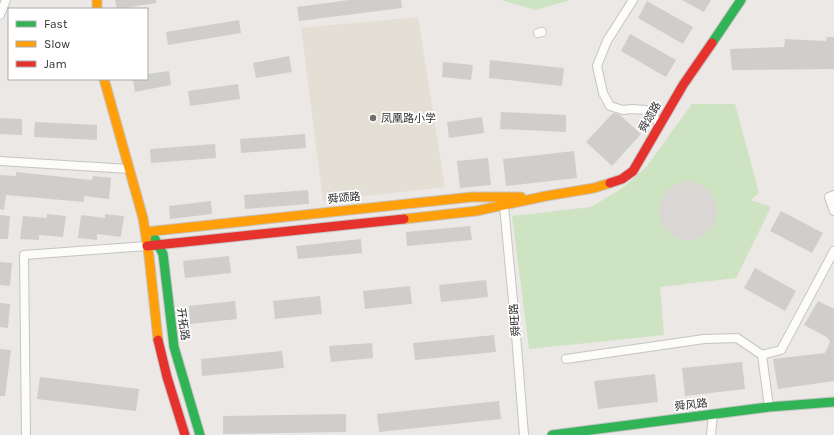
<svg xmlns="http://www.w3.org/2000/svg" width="834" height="435" viewBox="0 0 834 435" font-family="Karla,'Noto Sans SC',sans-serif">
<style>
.education{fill:#e4dfd4}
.green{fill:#cee3c1}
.plaza{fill:#d9d6d3}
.building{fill:#d0cecb}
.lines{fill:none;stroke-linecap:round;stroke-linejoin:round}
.street-casing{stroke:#c6c4c4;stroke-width:10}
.fast-casing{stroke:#c6c4c4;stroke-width:11}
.slow-casing{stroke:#c6c4c4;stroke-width:11}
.jam-casing{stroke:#c6c4c4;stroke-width:11}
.street{stroke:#fcfcfb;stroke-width:8}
.fast{stroke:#30b455;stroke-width:9}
.slow{stroke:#ff9f0a;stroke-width:9}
.jam{stroke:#e5322d;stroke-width:9}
.poi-dot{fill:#706f6e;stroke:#fff;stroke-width:1.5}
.labels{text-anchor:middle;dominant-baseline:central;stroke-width:3.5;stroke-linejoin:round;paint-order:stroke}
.street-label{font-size:11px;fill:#2e2e2e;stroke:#fff}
.poi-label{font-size:11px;fill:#2e2e2e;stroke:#fff;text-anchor:start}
</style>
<rect width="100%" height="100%" fill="#ebe8e5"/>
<!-- education -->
<path class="education" d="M418,17L445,187L323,201L301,28Z"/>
<!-- green -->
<path class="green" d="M501,0H570L536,10Z
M692,104H735L759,193L751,200L771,207L736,278L660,287L664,335L529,349L512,216L591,207L624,187L647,166Z"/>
<!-- plaza -->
<path class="plaza" d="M659 211a29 29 0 1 1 58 0a29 29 0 1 1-58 0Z"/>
<!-- building -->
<path class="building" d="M115,0H156V3L117,9Z
M349,0H401L402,8L299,21L297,7Z
M682,0H711L704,12Z
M647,1L693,27L683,44L638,18Z
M239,20L241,33L168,45L166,32Z
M630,34L676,60L666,77L621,51Z
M827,37H834V69L732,70L730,49L784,47L785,39L826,41Z
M289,56L292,72L256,78L253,63Z
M490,60L564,68L562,86L489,78Z
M443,62L473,65L471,80L442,77Z
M169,71L171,85L135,92L133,79H147V74Z
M238,84L240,99L190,106L188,91Z
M501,112L566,115V132L500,129Z
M613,113L620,115L641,134L612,166L586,142Z
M482,117L484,133L449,138L447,122Z
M0,118L22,119V135L0,134Z
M35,122L97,125V140L34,137Z
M305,134L306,148L241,153L240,139Z
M215,144L216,158L151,163L150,149Z
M574,151L577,178L506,186L503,159Z
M488,158L491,185L460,188L457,161Z
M16,172L92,180L93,176L111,178L109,199L84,196V202L6,195L4,210L0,209V175L16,176Z
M308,190L309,204L245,209L244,195Z
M211,201L212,214L170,219L169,206Z
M781,211L823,233L812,253L770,231Z
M47,214L66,216L63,237L39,235V240L20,239L23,216L47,218Z
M105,214L124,216L121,237L97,234V240L78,238L81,215L105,218Z
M0,215L10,216L8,239H0Z
M470,226L472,240L407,246L406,232Z
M361,239L362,253L298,259L296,246Z
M229,256L231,273L185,278L183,261Z
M0,262L12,263L10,286L0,285Z
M755,268L796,291L785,311L744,288Z
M486,280L488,297L441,302L439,285Z
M410,286L412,304L365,309L363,291Z
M320,296L322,314L275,319L273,301Z
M235,301L237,319L190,324L189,306Z
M818,301L834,309V381L778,389L773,359L825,353L830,342L827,337L804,325Z
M0,303L10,304L8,328L0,327Z
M494,335L496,352L415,360L413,343Z
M372,343L373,358L331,362L329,346Z
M0,349L11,350L5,396H0Z
M282,351L284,368L202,376L201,359Z
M742,362L745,389L685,396L682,368Z
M655,374L658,402L598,409L594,381Z
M40,377L139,389L136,411L37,399Z
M499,401L501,419L379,432L377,414Z
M346,414V432L223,434V416Z"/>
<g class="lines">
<!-- street casing -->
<g class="street-casing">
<path id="street" d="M633,0L607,41L597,66L603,93L610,106L623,110L632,109L646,110L650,113L660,124
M0,15L6,0
M538,33L542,32
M0,161L129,169
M834,195L829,197L834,211
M504,206L515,322L524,435
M566,359L704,339L737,338L762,355
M769,407L762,355L781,350L834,251
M26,435L24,255L147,246
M711,435L713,414"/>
</g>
<!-- fast casing -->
<g class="fast-casing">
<path id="fast" d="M712,43L741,0
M155,239L163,254L174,347L200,435
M552,435L769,407L834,402"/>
</g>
<!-- slow casing -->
<g class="slow-casing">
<path id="slow" d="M97,0V9
M104,79L143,218L149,256L158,340
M404,219L476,211L546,196L594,188L610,183
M145,232L472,197H521"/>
</g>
<!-- jam casing -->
<g class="jam-casing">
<path id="jam" d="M610,183L622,179L633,171L683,85L712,43
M147,246L404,219
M158,340L167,377L185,435"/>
</g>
<!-- street -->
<use href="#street" class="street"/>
<!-- fast -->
<use href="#fast" class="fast"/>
<!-- slow -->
<use href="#slow" class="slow"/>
<!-- jam -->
<use href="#jam" class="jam"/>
</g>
<!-- markers -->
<circle class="poi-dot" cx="373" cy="118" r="4"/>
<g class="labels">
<!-- street labels -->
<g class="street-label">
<text transform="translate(650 117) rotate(-60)">舜颂路</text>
<text transform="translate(344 198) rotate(-6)">舜颂路</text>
<text transform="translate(515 320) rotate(-95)">舜旺路</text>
<text transform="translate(183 324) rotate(82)">开拓路</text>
<text transform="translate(691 405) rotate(-7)">舜风路</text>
</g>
<!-- poi labels -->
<g class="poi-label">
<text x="381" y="118">凤凰路小学</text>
</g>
</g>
<!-- legend -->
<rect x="8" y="8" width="140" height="72" fill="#ffffff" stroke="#ababab"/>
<rect x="16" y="21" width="20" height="6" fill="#30b455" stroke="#ababab"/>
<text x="44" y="28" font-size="12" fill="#2e2e2e">Fast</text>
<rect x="16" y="41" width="20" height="6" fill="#ff9f0a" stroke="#ababab"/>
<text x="44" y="48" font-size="12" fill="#2e2e2e">Slow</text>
<rect x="16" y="61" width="20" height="6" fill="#e5322d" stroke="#ababab"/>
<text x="44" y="68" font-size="12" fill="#2e2e2e">Jam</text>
</svg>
